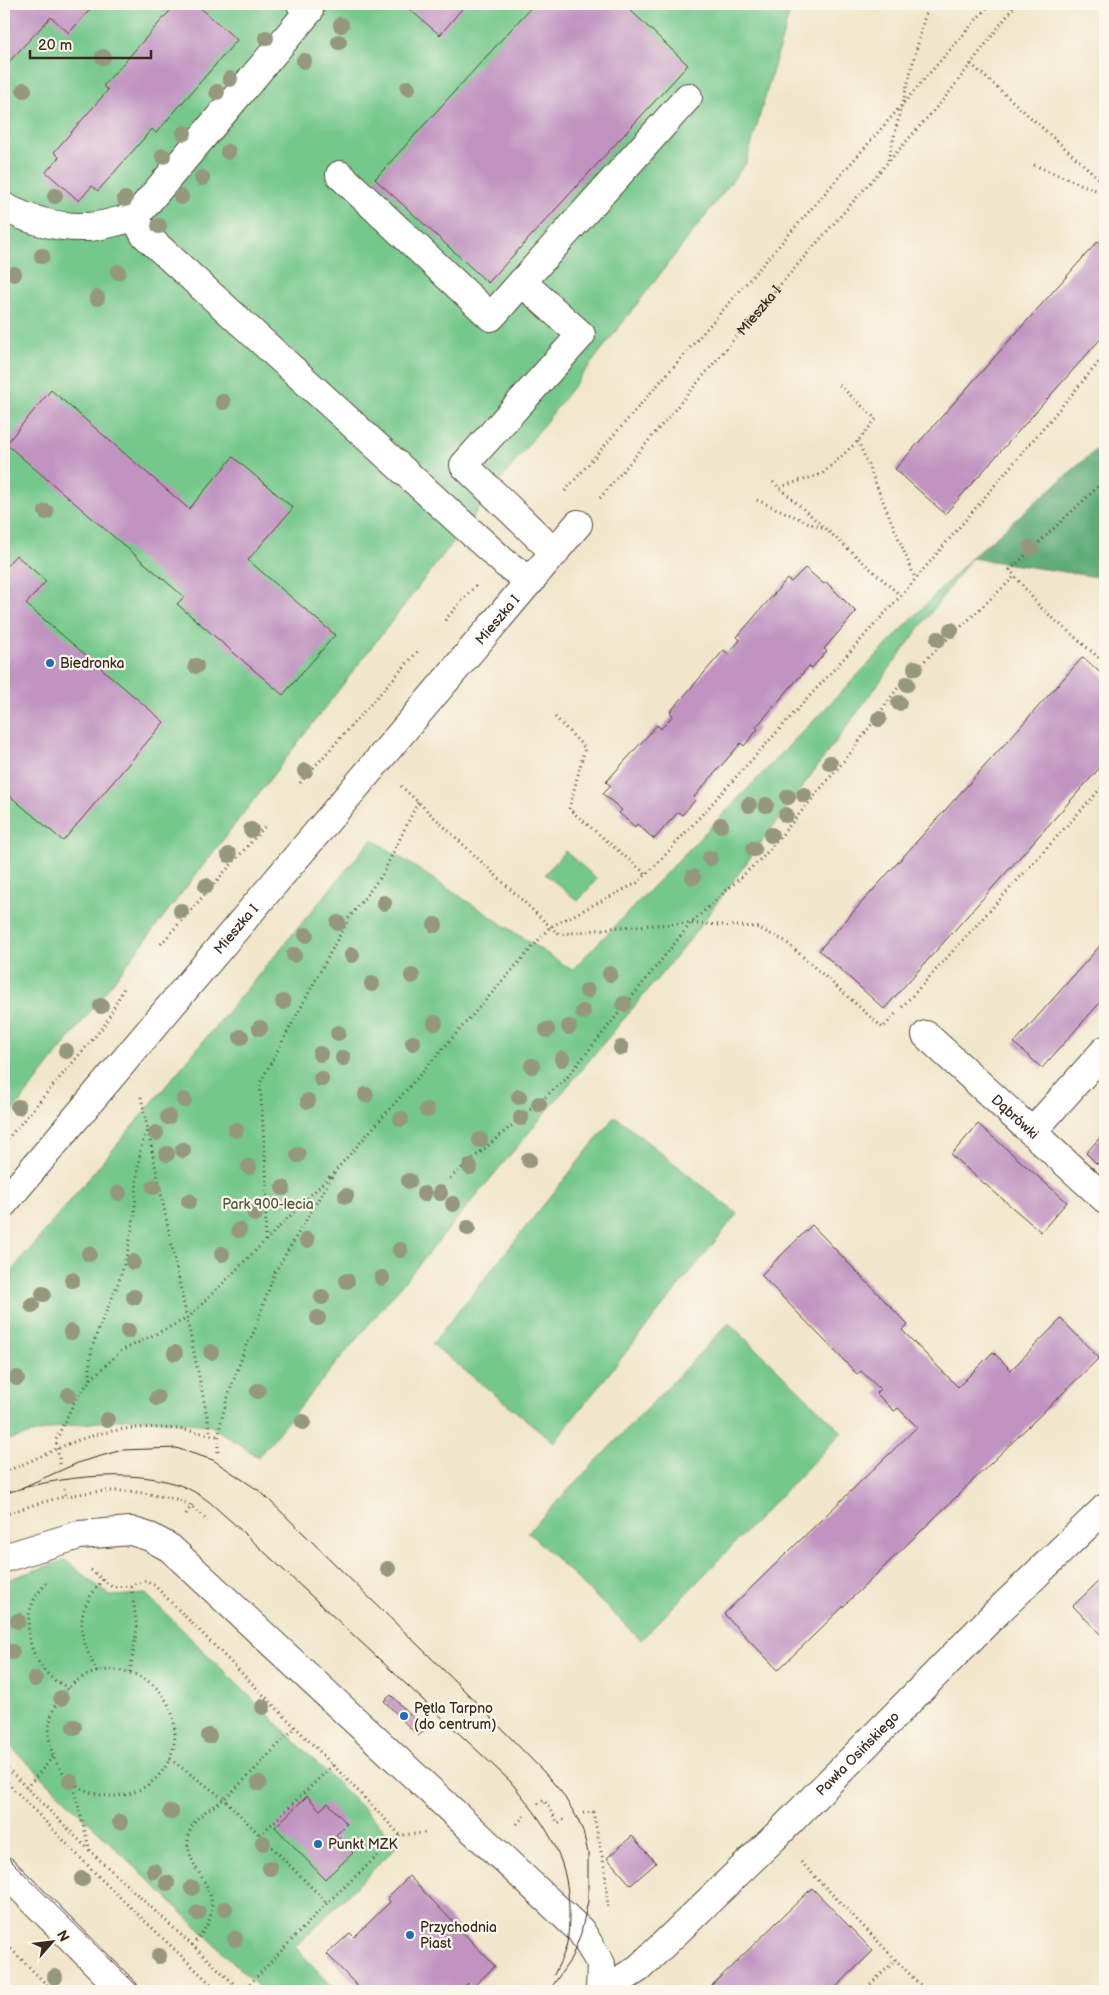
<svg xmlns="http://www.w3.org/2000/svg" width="1109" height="1995" viewBox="0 0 1109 1995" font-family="'Balsamiq Sans',sans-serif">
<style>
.green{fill:#74c88c;stroke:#587955}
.forest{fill:#5fac78;stroke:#4d6b4b}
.building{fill:#c093c1}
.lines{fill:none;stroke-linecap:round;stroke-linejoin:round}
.minor-casing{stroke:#564638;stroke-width:30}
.path{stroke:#564638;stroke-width:3;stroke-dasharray:1 4;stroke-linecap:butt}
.minor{stroke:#fff;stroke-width:28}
.tram{stroke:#3b2a1e;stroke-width:1}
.tree{fill:#96987e}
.poi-dot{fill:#1f6fb2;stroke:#fbf7ec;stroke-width:2}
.labels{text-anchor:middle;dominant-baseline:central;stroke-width:4.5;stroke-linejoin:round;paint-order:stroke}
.street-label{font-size:14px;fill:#3b2a1e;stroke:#fbf7ec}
.poi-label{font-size:14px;fill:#3b2a1e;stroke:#fbf7ec;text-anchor:start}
.park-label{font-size:14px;fill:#4c593f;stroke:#fbf7ec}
</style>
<rect width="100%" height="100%" fill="#fbf7ec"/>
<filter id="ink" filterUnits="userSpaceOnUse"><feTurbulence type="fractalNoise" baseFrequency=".02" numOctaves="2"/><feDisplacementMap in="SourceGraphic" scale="10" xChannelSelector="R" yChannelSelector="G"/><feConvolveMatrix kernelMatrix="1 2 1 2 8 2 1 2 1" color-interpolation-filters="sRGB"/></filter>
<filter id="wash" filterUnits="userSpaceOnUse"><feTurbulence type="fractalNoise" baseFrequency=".0096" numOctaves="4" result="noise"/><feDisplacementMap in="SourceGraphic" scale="20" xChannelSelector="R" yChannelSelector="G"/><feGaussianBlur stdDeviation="1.12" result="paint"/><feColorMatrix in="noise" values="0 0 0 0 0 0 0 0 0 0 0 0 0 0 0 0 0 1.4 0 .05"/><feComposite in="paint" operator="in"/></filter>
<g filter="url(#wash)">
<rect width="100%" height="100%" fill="#f1e6cb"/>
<!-- green -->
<path class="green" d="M4,4H792L746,163L4,1123Z
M971,558L688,942L258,1457L210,1425L131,1418L58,1427L4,1441V1280L372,839L572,970Z
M565,851L597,879L578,901L545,874Z
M615,1116L737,1214L554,1442L432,1344Z
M729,1323L842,1432L641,1640L528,1532Z
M65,1560L110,1596L146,1594L399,1844L295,1947L337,1991H263L4,1740V1581Z"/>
<!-- forest -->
<path class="forest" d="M1105,442V578L971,558Z"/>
<g id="blocks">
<!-- building -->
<path class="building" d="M4,4H92L94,5L69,33L51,17L4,67Z
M176,4H196L237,40L156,133L152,129L98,191L92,186L79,201L46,172L59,157L54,152L108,90L103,86Z
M403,4H466L440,35Z
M534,4H624L688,65L488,283L375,179Z
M1098,241L1105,247V334L945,514L895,469Z
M51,390L189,509L233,457L293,508L248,560L335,635L283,695L177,604L184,597L6,444Z
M16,555L46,581L26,604L164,722L63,841L4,791V569Z
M805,568L824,584L826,582L856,612L824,649L827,651L812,668L809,666L756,727L758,729L744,746L741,743L694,797L696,799L682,815L678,812L654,839L637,824L635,827L619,813L622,810L603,794L611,786L606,782L657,725L661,729L673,715L670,712L724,650L728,654L740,640L737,637L787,579L791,582Z
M1083,657L1105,677V762L884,1009L819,950Z
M1105,940V997L1042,1068L1014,1043Z
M978,1124L1067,1202L1041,1232L951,1155Z
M1105,1132V1155L1097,1164L1086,1153Z
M812,1225L908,1325L902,1330L958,1387L993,1352L1011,1370L1061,1319L1099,1358L778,1670L724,1614L917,1427L898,1408L894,1411L876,1393L880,1389L861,1371L857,1374L761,1275Z
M1105,1575V1639L1073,1606Z
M391,1695L425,1730L418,1736L384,1701Z
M307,1796L320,1810L328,1803L347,1824L336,1835L353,1853L325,1879L275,1827Z
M632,1836L656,1863L631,1885L607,1858Z
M409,1876L495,1966L472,1988L468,1983L460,1991H362L327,1954L350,1933L354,1937L390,1902L387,1898Z
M812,1888L873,1951L832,1991H706Z"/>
</g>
</g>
<g filter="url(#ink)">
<use href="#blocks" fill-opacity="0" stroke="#564638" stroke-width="1"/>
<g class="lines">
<!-- minor casing -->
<g class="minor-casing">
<g id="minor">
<path d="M301,4L309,11L135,217L144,234L506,564L531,581"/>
<path d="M340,175L491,317L522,282"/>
<path d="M4,207C29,220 57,228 86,227C102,227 120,220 135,217"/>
<path d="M555,553L464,465L581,335L522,282L688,97"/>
<path id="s2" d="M926,1035L1105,1199"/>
<path d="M1033,1131L1105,1050"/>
<path id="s3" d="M4,1203L578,524"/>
<path d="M4,1558L79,1535L131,1531L150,1537L170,1548L581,1931L601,1964L600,1991"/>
<path d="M4,1871L124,1991"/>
<path id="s4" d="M603,1991L639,1968L776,1836L989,1620L1105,1508"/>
</g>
</g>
<!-- path -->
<g class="path">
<path d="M971,64L1105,184"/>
<path d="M888,160L928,4"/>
<path d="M1034,165L1105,194"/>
<path d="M858,441L915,578"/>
<path d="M1105,480L1010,570L1040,607L1105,663"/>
<path d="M773,482L900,595"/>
<path d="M780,487L822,474L858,441L876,419L838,384"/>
<path d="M565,491L990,4"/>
<path id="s1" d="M600,498L785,279L948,94L1016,4"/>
<path d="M757,500L825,530"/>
<path d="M445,620L476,585"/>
<path d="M555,717L585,748L569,809L646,874"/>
<path d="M300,783L419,650"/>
<path d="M401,786L557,933L563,934L620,927L686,923L756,927L785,941L883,1028L896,1013"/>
<path d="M161,944L267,824"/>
<path d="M902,1007L1105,784"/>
<path d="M141,1097L211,1435L217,1436"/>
<path d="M4,1143L104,1026L125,986"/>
<path d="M450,1178L565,1080L691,923L764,856L853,750L902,682L1015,576"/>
<path d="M265,1241L267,1186L260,1083L349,918L382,875L418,802"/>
<path d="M91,1379C84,1346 109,1311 119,1280C126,1261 131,1237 134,1216C138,1186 135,1158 147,1130"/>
<path d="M218,1452C217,1416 236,1377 247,1343L252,1337L275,1272L336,1170L550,927L637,883L657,864L907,589L1105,355"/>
<path d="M60,1464L56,1440L75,1400L91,1379L121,1351L188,1318L332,1174"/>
<path d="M4,1472C31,1462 55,1448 82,1439C126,1424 167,1425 211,1435"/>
<path d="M64,1489L66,1497"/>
<path d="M186,1514L194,1502"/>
<path d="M4,1515C54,1497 104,1483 158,1496C166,1497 177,1498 184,1502C193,1507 201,1515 208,1521"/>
<path d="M91,1570L112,1587L131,1586L145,1581L154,1585L333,1765L400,1835L425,1833"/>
<path d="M46,1583C42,1589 36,1595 33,1602C22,1627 31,1661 52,1678C56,1682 63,1685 69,1688"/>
<circle cx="112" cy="1733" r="63"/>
<path d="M97,1672C78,1634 73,1613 103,1580"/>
<path d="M130,1672L137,1627L131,1586"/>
<path d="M170,1759L224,1799L327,1903"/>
<path d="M4,1765L91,1852L242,1991"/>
<path d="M4,1779L101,1879L218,1991"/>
<path d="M72,1782L90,1851"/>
<path d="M26,1788L53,1757"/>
<path d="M538,1804L544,1800L558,1823L564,1820"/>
<path d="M583,1813L593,1812L605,1870L608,1909"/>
<path d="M517,1824L524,1816"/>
<path d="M260,1835L333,1765"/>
<path d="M801,1862L926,1991"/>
<path d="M4,1942L53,1991"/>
<path d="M192,1945C245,1890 173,1872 191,1828C196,1814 215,1807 225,1798C250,1776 272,1750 296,1727"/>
<path d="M243,1991L327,1903L400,1835"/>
<path d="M863,1991L896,1960"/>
</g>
<!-- minor -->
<use href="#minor" class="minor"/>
<!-- tram -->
<path class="tram" d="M21,1488L80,1462L122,1450L176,1448L213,1460L261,1492L460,1686L543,1771L562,1793L576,1816L583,1831L588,1853V1901L581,1933L571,1959L549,1991
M4,1494C53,1476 152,1464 198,1494C210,1501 220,1512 231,1521L510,1781C544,1823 568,1853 569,1909C569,1921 569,1936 566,1947C563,1957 558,1966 554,1975
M4,1854L142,1991"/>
</g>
<!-- trees -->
<g class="tree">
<circle cx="341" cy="25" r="8"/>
<circle cx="266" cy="38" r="8"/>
<circle cx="339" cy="42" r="8"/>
<circle cx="103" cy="57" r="8"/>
<circle cx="304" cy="61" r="8"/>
<circle cx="230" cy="79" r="8"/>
<circle cx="408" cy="88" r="8"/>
<circle cx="24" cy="90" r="8"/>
<circle cx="217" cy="92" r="8"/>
<circle cx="184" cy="133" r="8"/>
<circle cx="228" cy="152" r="8"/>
<circle cx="163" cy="156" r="8"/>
<circle cx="202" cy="178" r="8"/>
<circle cx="55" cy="196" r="8"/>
<circle cx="181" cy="197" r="8"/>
<circle cx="125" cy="199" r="8"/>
<circle cx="159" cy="226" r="8"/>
<circle cx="42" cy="256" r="8"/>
<circle cx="118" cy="272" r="8"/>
<circle cx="14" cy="274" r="8"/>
<circle cx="97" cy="298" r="8"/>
<circle cx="223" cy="402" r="8"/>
<circle cx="46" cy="512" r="8"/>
<circle cx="1031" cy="548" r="8"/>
<circle cx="951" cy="630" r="8"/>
<circle cx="938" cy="639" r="8"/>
<circle cx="196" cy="666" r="8"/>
<circle cx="915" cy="668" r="8"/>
<circle cx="907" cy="684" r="8"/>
<circle cx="899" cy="703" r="8"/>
<circle cx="879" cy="719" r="8"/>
<circle cx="830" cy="763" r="8"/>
<circle cx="305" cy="771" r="8"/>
<circle cx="804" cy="795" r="8"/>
<circle cx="788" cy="797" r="8"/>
<circle cx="749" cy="805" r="8"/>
<circle cx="766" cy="805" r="8"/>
<circle cx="786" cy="815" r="8"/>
<circle cx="721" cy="825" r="8"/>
<circle cx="251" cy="830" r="8"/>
<circle cx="771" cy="835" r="8"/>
<circle cx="754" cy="849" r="8"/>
<circle cx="229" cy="855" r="8"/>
<circle cx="710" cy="858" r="8"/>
<circle cx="693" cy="877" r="8"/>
<circle cx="206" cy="886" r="8"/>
<circle cx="384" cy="903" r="8"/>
<circle cx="181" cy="911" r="8"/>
<circle cx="338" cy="923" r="8"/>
<circle cx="435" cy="925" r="8"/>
<circle cx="306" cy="935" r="8"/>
<circle cx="294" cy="955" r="8"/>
<circle cx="352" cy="955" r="8"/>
<circle cx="610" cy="974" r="8"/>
<circle cx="412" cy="976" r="8"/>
<circle cx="372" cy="984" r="8"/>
<circle cx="587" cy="991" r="8"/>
<circle cx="283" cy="1002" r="8"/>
<circle cx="624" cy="1004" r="8"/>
<circle cx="101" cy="1006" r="8"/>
<circle cx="583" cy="1012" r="8"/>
<circle cx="435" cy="1023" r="8"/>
<circle cx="569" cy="1027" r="8"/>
<circle cx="260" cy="1028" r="8"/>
<circle cx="547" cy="1030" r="8"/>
<circle cx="338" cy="1033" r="8"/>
<circle cx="241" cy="1037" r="8"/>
<circle cx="413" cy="1043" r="8"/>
<circle cx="621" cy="1048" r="8"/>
<circle cx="66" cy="1051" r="8"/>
<circle cx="320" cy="1054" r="8"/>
<circle cx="343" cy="1058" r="8"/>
<circle cx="562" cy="1059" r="8"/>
<circle cx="532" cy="1066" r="8"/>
<circle cx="321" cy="1079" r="8"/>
<circle cx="366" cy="1095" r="8"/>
<circle cx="519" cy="1097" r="8"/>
<circle cx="184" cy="1100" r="8"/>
<circle cx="308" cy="1101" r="8"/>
<circle cx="539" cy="1104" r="8"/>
<circle cx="18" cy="1107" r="8"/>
<circle cx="427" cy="1110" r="8"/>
<circle cx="168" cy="1117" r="8"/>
<circle cx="521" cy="1118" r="8"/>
<circle cx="401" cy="1119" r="8"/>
<circle cx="236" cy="1130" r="8"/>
<circle cx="156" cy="1133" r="8"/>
<circle cx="480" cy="1140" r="8"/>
<circle cx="183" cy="1150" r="8"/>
<circle cx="167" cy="1154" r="8"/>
<circle cx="298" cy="1155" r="8"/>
<circle cx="529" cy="1160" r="8"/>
<circle cx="249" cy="1167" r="8"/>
<circle cx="470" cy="1167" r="8"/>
<circle cx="409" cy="1181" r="8"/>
<circle cx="154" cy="1187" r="8"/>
<circle cx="283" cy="1188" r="8"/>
<circle cx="119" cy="1193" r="8"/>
<circle cx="440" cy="1193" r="8"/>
<circle cx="424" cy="1194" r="8"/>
<circle cx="346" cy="1196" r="8"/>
<circle cx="189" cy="1201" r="8"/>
<circle cx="453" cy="1204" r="8"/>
<circle cx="255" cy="1214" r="8"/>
<circle cx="468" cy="1228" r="8"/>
<circle cx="239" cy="1230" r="8"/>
<circle cx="307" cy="1240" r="8"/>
<circle cx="400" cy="1250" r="8"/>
<circle cx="89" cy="1254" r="8"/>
<circle cx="222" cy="1254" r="8"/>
<circle cx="133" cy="1262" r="8"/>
<circle cx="382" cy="1278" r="8"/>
<circle cx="72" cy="1280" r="8"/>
<circle cx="347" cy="1281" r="8"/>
<circle cx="43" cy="1294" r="8"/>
<circle cx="134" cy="1297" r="8"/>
<circle cx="322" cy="1297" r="8"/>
<circle cx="32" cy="1305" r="8"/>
<circle cx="318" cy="1318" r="8"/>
<circle cx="128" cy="1331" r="8"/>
<circle cx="71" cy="1332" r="8"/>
<circle cx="211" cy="1352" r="8"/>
<circle cx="175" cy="1353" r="8"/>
<circle cx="17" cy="1378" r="8"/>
<circle cx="258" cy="1391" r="8"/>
<circle cx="69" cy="1395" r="8"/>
<circle cx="157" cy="1398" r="8"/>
<circle cx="107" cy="1420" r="8"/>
<circle cx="303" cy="1422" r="8"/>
<circle cx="388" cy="1569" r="8"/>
<circle cx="18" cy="1621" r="8"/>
<circle cx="12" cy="1652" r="8"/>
<circle cx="35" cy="1679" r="8"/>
<circle cx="61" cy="1698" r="8"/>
<circle cx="263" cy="1707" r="8"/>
<circle cx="74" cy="1727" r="8"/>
<circle cx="209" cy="1736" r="8"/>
<circle cx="70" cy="1781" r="8"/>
<circle cx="259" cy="1783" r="8"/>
<circle cx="171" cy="1812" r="8"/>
<circle cx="120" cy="1822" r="8"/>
<circle cx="263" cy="1843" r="8"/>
<circle cx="270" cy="1868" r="8"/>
<circle cx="154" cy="1871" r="8"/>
<circle cx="82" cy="1879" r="8"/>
<circle cx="167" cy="1883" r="8"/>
<circle cx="192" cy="1888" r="8"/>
<circle cx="225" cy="1909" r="8"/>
<circle cx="198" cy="1913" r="8"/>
<circle cx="235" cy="1939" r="8"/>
<circle cx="159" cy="1956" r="8"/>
<circle cx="55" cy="1977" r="8"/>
</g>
</g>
<!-- markers -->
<g class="poi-dot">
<circle cx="50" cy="663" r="5"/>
<circle cx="404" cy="1716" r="5"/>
<circle cx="318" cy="1844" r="5"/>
<circle cx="410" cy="1935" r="5"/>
</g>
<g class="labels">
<!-- street labels -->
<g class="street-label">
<text stroke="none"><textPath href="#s1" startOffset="246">Mieszka I</textPath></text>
<text stroke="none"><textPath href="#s3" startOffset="764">Mieszka I</textPath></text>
<text stroke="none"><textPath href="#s3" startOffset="359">Mieszka I</textPath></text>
<text stroke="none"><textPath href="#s2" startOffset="121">Dąbrówki</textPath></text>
<text stroke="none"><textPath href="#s4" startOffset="349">Pawła Osińskiego</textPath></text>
</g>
<!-- poi labels -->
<g class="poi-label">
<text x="60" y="663">Biedronka</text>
<text x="414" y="1708">Pętla Tarpno<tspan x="414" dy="16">(do centrum)</tspan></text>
<text x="328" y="1844">Punkt MZK</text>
<text x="420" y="1927">Przychodnia<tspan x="420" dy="16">Piast</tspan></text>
</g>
<!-- park labels -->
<g class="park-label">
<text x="268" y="1204">Park 900-lecia</text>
</g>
</g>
<!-- margin -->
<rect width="1109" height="1995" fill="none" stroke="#fbf7ec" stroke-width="20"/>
<!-- north arrow -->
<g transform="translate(52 1942) rotate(62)" stroke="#fbf7ec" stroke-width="4" paint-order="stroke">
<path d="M0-4L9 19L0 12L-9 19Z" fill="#3b2a1e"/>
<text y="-8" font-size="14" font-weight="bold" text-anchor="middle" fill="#3b2a1e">N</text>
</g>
<!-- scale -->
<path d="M30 50v8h121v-8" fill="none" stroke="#3b2a1e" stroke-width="2.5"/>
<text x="38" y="50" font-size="15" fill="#3b2a1e" stroke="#fbf7ec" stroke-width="4" paint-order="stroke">20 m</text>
</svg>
